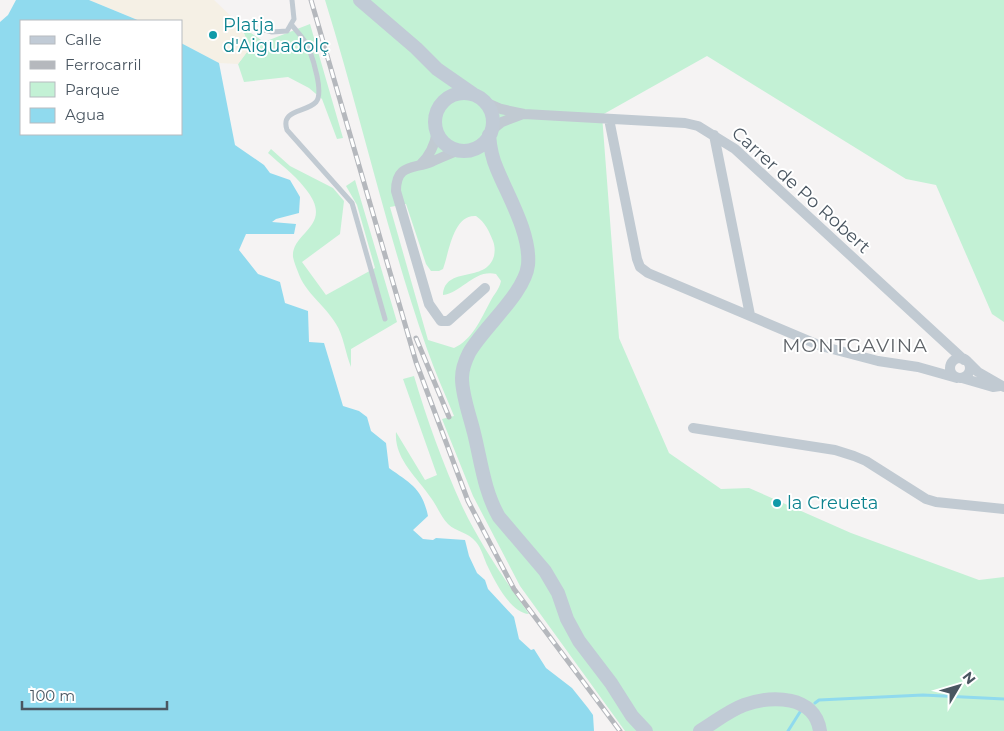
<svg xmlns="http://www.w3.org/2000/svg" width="1004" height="731" viewBox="0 0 1004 731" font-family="Montserrat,sans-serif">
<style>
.green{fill:#c3f1d5;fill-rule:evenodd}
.sand{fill:#f5f0e5}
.water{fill:#90daee}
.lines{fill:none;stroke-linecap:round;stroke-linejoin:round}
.stream{stroke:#90daee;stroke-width:3}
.service{stroke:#c1cad2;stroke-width:5}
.minor{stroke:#c1cad2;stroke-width:10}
.secondary{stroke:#c1cbd6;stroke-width:14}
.rail-casing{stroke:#b5b8bd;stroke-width:5}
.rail{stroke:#fff;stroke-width:3;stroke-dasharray:9;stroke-linecap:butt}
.culture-dot{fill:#0f9aa8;stroke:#fff;stroke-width:2}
.labels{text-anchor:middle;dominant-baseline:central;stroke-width:4;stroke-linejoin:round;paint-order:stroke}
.culture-label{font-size:18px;fill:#0d838f;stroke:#fff;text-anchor:start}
.street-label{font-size:18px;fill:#4a5661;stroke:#fff}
.neighbourhood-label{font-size:19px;letter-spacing:1px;fill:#5f6368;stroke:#fff}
</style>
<rect width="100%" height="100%" fill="#f5f3f3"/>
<!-- green -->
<path class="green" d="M325,0H1004V322L992,314L936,185L906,179L707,56L602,115L619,338L669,453L721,489L749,488L851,533L979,580L1004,577V731H625L520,586L473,496L442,419L454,416C445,394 435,372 427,349C387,235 361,116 325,0ZM406,204L426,264L431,271H439L443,269C449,253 453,214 476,216C485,222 489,231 493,241C495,246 495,251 494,256C486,284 445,265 443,295C462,293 474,269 496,274L501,281C499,290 494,294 490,302C481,319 472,340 454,348L428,340L390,207Z
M310,24L343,138L337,139L322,99L309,88L288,77L244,82L238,64L250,48L241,26L264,42Z
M271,149L290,166L333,188L344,201L340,234L302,262L326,295L375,268L357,205L346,186L355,180L397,322L351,349V367C346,355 343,334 336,324C325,305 305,293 298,272C296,267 294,262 293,257C291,231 337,226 304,187C294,174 280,164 268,153Z
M414,376C427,420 443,464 462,506C480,544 505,580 529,614C511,613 495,582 488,567C484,559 482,549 476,542C468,532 456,532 448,524C441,517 437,506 431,498C417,477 394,459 396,432L425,480L437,475L403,379Z"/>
<!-- sand -->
<path class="sand" d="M89,0H214L241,26L250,48L238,64L219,63L181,43V21H140Z"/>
<!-- water -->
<path class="water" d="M16,0H89L140,21H21V134H181V43L219,63L235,145L264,165L270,173L290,180L300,197L299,213L276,219L272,222L296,224L294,234H246L239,250L258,274L280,282L285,303L308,311L309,342L324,343L343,406L359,411L367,417L371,431L386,443L389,468C411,484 422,488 428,516L413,530L423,539L433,540L436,538L465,540L469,556L477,573L485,580L488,589L514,617L519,639L531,650L534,649L546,668L572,688L588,708L593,715L594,731H0V22L8,15Z"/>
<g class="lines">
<!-- stream -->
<path class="stream" d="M815,703L819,700L923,695L1004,699
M788,731L800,712"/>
<!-- service -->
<path class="service" d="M291,24C297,32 306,40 309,49C313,59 324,93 316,102C306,113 280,109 287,130L352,203L385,319
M261,29L272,32L287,31L294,19L292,0"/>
<!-- minor -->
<path class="minor" d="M485,102L501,109L524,114L685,123L698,126L735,149L964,360
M609,119L637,259L640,267L648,273L821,346L878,361L918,367L957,378
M491,131L502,122L523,114
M714,135L750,315
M460,150C450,153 441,158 431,162C413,169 396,164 396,191L429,304L441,321H448L485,288
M420,165C431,155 435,144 437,131
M950 368a10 10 0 1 1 20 0a10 10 0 1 1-20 0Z
M968,362L978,372L1004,387
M962,378L993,387L1000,386
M693,428L835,450L854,456L866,461L926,499L936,502L1004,509"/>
<!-- secondary -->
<path class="secondary" d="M360,0L416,48L437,69L473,94
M435 122a29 29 0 1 1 58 0a29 29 0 1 1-58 0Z
M489,135C490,147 492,158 497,169C508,196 531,234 528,265C525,293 483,328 469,353C465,361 462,369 462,378C462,396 470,416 474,433C481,461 484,491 499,517L545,571L558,593L567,619L579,641L611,683L632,716L646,731
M700,731C715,722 728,711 744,705C772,695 815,695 820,731"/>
<!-- rail casing -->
<g class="rail-casing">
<path id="rail" d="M311,0L416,362L468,501L514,589L620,731
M416,338L449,417"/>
</g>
<!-- rail -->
<use href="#rail" class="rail"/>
</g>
<!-- markers -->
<g class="culture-dot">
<circle cx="213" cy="35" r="5"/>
<circle cx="777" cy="503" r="5"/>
</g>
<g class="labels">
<!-- culture labels -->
<g class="culture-label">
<text x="223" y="25">Platja<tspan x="223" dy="21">d'Aiguadolç</tspan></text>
<text x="787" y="503">la Creueta</text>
</g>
<!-- street labels -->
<g class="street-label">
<text transform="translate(801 190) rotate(42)">Carrer de Po Robert</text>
</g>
<!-- neighbourhood labels -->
<g class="neighbourhood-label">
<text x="855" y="345">MONTGAVINA</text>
</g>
</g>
<!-- legend -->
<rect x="20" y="20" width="162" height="115" fill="#ffffff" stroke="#b7bbc0"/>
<rect x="30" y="36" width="25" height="8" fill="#c1cbd6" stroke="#b7bbc0"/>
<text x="65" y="45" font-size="15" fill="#4a5661">Calle</text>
<rect x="30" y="61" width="25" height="8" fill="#b5b8bd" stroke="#b7bbc0"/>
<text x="65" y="70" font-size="15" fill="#4a5661">Ferrocarril</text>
<rect x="30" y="82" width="25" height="15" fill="#c3f1d5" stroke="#b7bbc0"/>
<text x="65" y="95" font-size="15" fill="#4a5661">Parque</text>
<rect x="30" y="108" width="25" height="15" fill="#90daee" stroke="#b7bbc0"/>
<text x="65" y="120" font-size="15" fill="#4a5661">Agua</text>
<!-- north arrow -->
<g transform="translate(959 686) rotate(52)" stroke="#ffffff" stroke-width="4" paint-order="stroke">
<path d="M0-4L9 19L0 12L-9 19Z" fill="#4a5661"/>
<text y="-8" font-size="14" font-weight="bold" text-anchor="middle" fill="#4a5661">N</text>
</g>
<!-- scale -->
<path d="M22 701v8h145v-8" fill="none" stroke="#4a5661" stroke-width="2.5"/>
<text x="30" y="701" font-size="15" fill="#4a5661" stroke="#ffffff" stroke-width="4" paint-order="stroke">100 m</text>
</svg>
